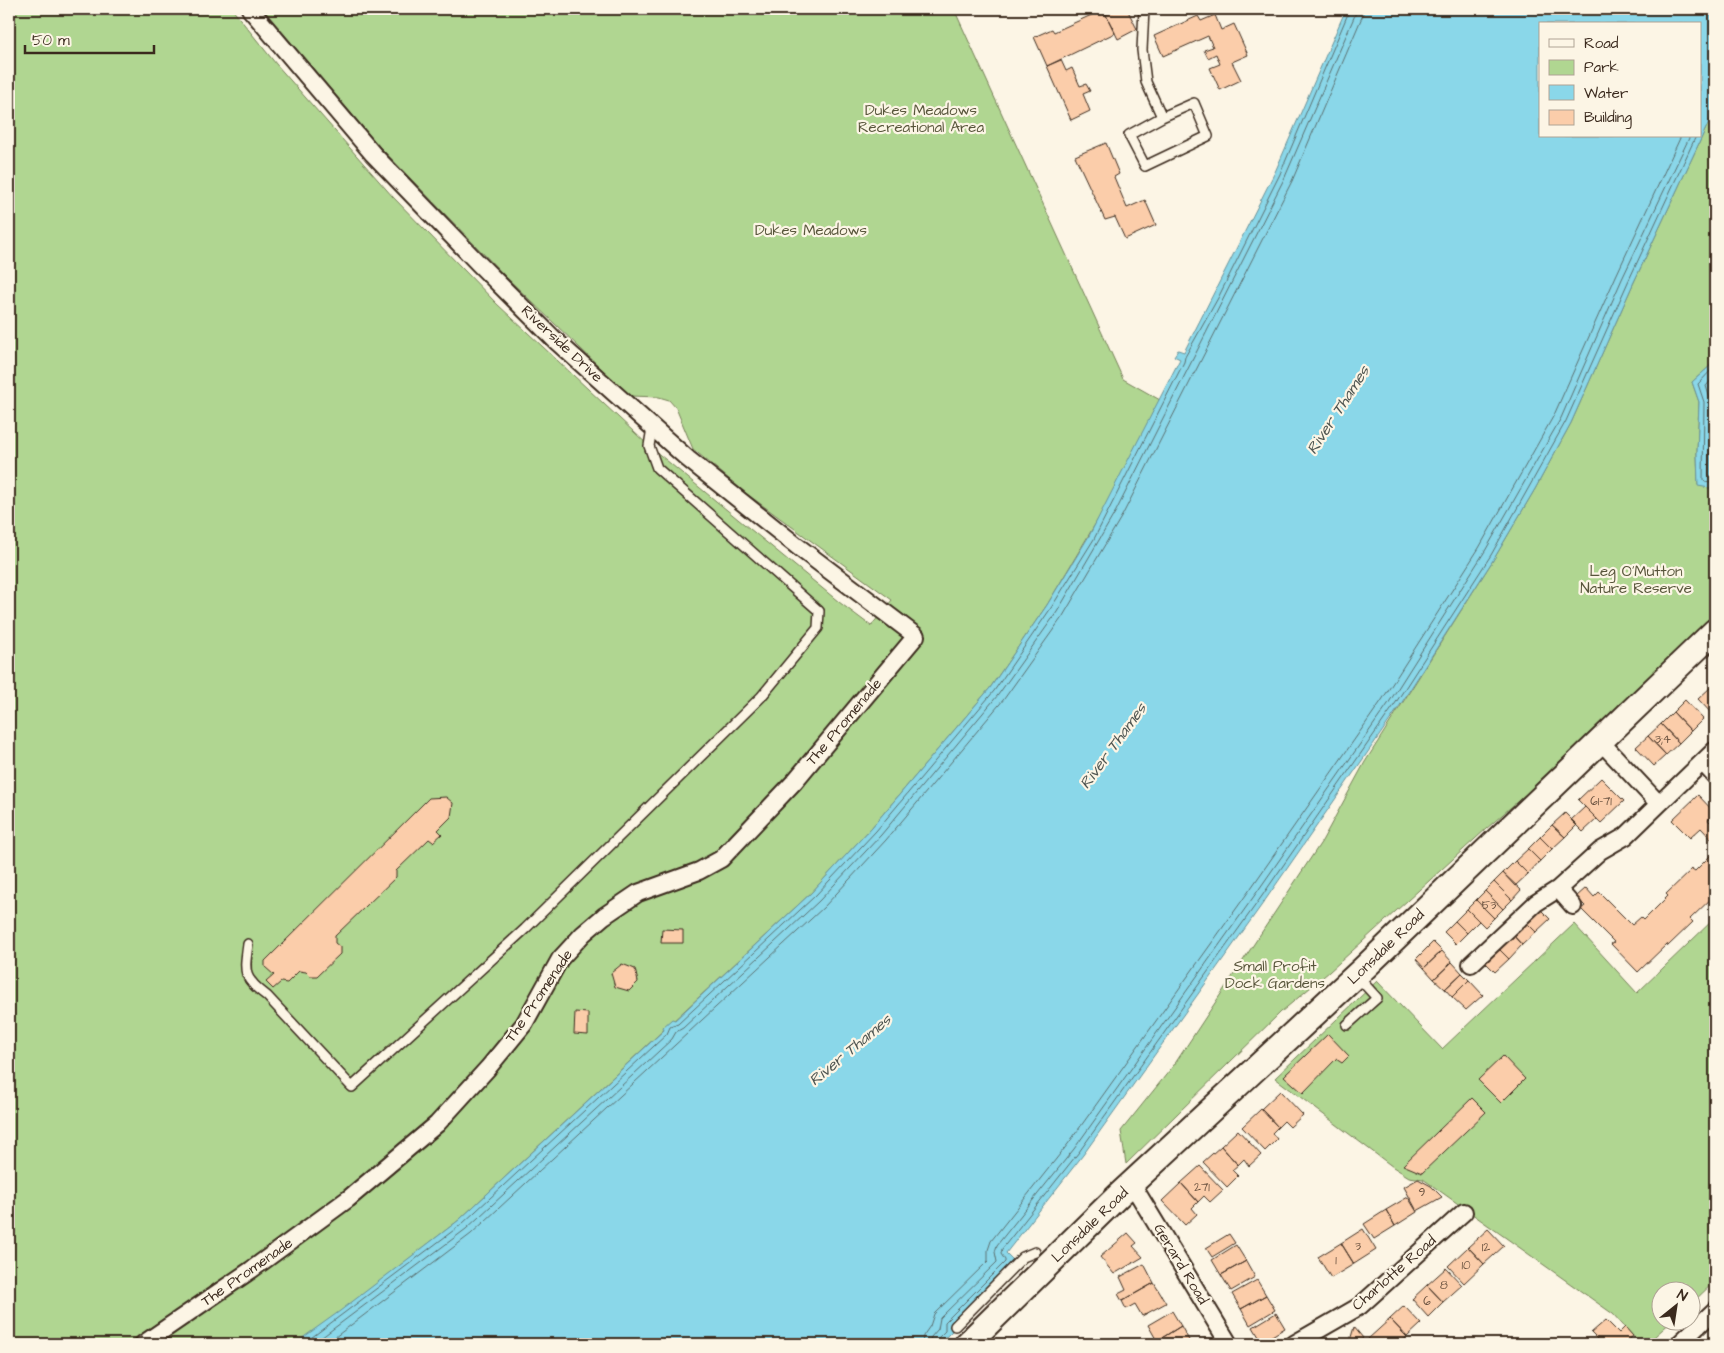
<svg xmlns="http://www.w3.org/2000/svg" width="1724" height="1353" viewBox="0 0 1724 1353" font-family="'Architects Daughter',sans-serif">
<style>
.green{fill:#b0d691;stroke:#768058}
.water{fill:#8ad7e9;stroke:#6a9298;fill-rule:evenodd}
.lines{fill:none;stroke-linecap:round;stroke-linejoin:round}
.shore{stroke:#5b6f6f;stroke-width:1}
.building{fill:#fbcdaa;stroke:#3b2a1e}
.lane-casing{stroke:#3b2a1e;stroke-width:12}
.street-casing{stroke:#3b2a1e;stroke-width:20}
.secondary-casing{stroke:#3b2a1e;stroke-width:28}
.lane{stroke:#fcf5e5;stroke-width:9}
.street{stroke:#fcf5e5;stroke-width:16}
.secondary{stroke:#fcf5e5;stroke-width:24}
.labels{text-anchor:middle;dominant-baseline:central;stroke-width:4.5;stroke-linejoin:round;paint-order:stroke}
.number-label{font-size:12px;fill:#6b5341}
.park-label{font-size:15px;fill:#58553b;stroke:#fcf5e5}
.street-label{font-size:15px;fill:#3b2a1e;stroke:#fcf5e5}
.water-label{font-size:16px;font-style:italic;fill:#4f5551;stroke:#fcf5e5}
</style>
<rect width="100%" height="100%" fill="#fcf5e5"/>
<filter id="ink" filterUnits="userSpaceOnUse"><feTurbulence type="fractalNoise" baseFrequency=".02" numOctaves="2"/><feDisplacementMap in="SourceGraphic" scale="10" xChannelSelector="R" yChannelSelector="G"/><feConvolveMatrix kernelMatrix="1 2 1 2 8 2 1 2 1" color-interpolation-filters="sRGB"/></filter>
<g filter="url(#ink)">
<!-- green -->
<path class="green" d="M9,9H232L276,64L393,197L497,304L649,446L839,602L871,626L892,600L747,494L693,449L676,408L669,400L659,397L630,396L506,277L379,146L263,9H954L1123,379L1160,400L1106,506L1047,605L990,688L872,827L811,893L459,1220L336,1315L295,1344H9Z
M1715,109V352L1710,366L1692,382L1699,402L1697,453L1698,485L1715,489V614L1526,794L1486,829L1329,972L1281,1012L1126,1164L1121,1131L1174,1065L1322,841L1365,762L1495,557L1535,489L1571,423L1633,284Z
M1715,918V1281L1692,1303V1290H1662V1320L1672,1321L1646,1344H1640L1613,1314L1423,1179L1409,1177L1393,1167L1275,1078L1377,981L1442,1049L1574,924L1637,993Z"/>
<!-- water -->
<path class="water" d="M1346,9H1715V109L1633,284L1571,423L1535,489L1495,557L1397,710L1266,899L1083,1155L1006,1253L1013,1260L995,1280L949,1326L952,1331L939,1344H294L340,1311L459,1220L664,1030L663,1027L672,1019L675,1020L811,893L872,827L990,688L1047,605L1089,536L1180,359L1174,356L1178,350L1184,352L1275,172ZM1540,24H1700V136H1540Z
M1715,352V489L1698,486L1697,453L1699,402L1692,382L1710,366Z"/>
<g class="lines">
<!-- shore -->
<path class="shore" d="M1715,366L1698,384L1704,402L1703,480L1705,482L1715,484
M1715,376L1706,386L1711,402L1709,475L1715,478
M303,1344L462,1224L667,1034L670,1027L678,1024L815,896L876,831L994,691L1051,608L1094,539L1184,362L1185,357L1218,298L1280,174L1350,9
M313,1344L466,1229L672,1039L676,1032L683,1028L819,901L881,835L998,695L1057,612L1116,511L1285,177L1355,15L1356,9
M326,1344L471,1234L824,907L886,840L1004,699L1063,616L1123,514L1292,181L1362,17L1364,9
M922,1344L923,1336L930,1326L934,1314L988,1261V1250L991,1241L1068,1144L1251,888L1382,700L1479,548L1554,415L1616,276L1681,136
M929,1344L931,1337L938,1329L940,1318L997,1262L995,1252L997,1245L1074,1149L1257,892L1388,704L1485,551L1561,418L1622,279L1690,136
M936,1344L937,1339L945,1331V1322L1005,1262V1260L1001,1254L1002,1249L1079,1152L1262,896L1393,707L1491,555L1566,421L1628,282L1696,136"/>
</g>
<!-- building -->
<path class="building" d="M1097,9H1103L1115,33L1047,66L1034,37L1052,29L1054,32L1098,12Z
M1119,9H1127L1137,29L1118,39L1106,15Z
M1215,15L1221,30L1234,24L1248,55L1232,62L1241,80L1220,90L1210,68L1220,64L1216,54L1208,58L1204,50L1213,47L1208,36L1163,56L1154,36L1198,16L1201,21Z
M1061,60L1066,71L1072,68L1080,86L1086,84L1090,91L1083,94L1090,111L1071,120L1047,66Z
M1106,143L1119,174L1114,177L1127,208L1145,200L1156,225L1125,239L1115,217L1105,220L1075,156Z
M1711,687L1715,692V712L1713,715L1698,699Z
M1685,700L1703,719L1691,731L1673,712Z
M1673,712L1691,731L1679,743L1661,724Z
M1661,724L1679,743L1666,755L1648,736Z
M1648,736L1666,755L1654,766L1636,747Z
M1601,778L1624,801L1601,823L1578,800Z
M1698,795L1715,813L1708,820L1710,822L1714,818L1715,819V843L1701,828L1690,838L1672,820Z
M446,797L453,803L451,817L438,830L442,834L433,842L429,839L396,871V877L335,936V943L340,947V954L317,976H310L306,972L299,971L287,983L281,982L273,989L266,982L274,975L265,967V961L429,798Z
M1585,807L1597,819L1583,832L1571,820Z
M1565,813L1577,825L1565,837L1552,825Z
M1552,825L1565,837L1552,849L1540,837Z
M1540,837L1552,849L1540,861L1528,849Z
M1528,849L1540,861L1528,874L1515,861Z
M1715,851V895L1690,919L1693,922L1668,946L1667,944L1638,972L1611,944L1614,942L1581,909L1585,906L1576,897L1586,888L1594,897L1599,892L1632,925L1641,917L1644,920L1668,896L1666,894L1692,869L1695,871Z
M1515,861L1528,874L1515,886L1503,873Z
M1503,873L1521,890L1512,900L1494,882Z
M1494,882L1512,900L1503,909L1485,891Z
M1485,891L1503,909L1494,918L1476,900Z
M1476,900L1494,918L1485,927L1467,909Z
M1539,908L1550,919L1536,932L1525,921Z
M1467,909L1479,921L1467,933L1455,921Z
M1455,921L1467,933L1456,944L1444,932Z
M1525,921L1536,932L1522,945L1512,934Z
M662,929L683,930V943H661Z
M1512,934L1522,945L1509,959L1498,948Z
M1433,942L1442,951L1424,968L1416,959Z
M1498,948L1509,959L1495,972L1484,961Z
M1442,951L1452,962L1434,979L1424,968Z
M1452,962L1462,973L1445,989L1434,979Z
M622,964L635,969L638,982L629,991L615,987L611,973Z
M1462,973L1469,980L1452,997L1445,989Z
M1469,980L1483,995L1466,1010L1452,997Z
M575,1012L588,1013V1035L574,1034Z
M1328,1034L1349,1056L1342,1063L1336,1059L1303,1093L1284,1076Z
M1503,1056L1525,1079L1501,1103L1478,1080Z
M1280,1091L1303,1115L1290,1127L1284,1121L1278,1127L1261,1109Z
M1472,1098L1486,1112L1422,1173L1403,1165Z
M1261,1109L1278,1127L1272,1133L1277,1139L1265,1151L1242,1127Z
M1238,1130L1261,1155L1249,1166L1244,1159L1238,1165L1221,1146Z
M1221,1146L1238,1165L1232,1170L1238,1176L1227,1187L1203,1162Z
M1200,1166L1223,1190L1210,1202L1204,1196L1198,1202L1181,1183Z
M1418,1179L1431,1186L1442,1197L1417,1211L1404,1187Z
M1181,1183L1198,1202L1192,1208L1197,1214L1185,1225L1162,1201Z
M1408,1197L1417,1212L1395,1226L1386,1210Z
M1386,1210L1395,1226L1374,1239L1364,1224Z
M1363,1229L1376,1250L1354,1264L1341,1243Z
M1488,1229L1504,1246L1484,1264L1468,1247Z
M1128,1233L1137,1243L1133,1246L1143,1257L1114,1274L1100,1257Z
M1229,1234L1235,1243L1212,1257L1206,1248Z
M1341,1243L1354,1264L1331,1278L1318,1257Z
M1236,1245L1246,1261L1221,1275L1212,1260Z
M1468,1247L1484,1264L1464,1283L1448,1266Z
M1246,1261L1255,1277L1231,1291L1221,1275Z
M1144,1264L1154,1283L1122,1301L1118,1294L1126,1290L1120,1277Z
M1446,1268L1462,1285L1443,1302L1427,1285Z
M1257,1280L1266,1295L1241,1309L1232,1294Z
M1154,1283L1166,1303L1142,1316L1135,1304L1126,1309L1122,1301Z
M1427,1285L1443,1302L1428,1317L1412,1299Z
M1266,1295L1275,1310L1250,1325L1241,1309Z
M1404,1306L1421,1324L1407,1337L1390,1319Z
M1172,1311L1181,1326L1157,1341L1148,1325Z
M1276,1313L1285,1328L1262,1342L1253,1327Z
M1390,1319L1407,1337L1399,1344H1373L1368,1339Z
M1606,1320L1619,1333L1625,1327L1633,1336L1624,1344H1602L1591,1333Z
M1181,1326L1190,1342L1186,1344H1159L1157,1341Z
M1354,1327L1363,1338L1355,1344H1349Z"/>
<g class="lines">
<!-- lane casing -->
<g class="lane-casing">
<path id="lane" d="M1144,9L1142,50L1146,82L1162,117
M1194,103L1208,136L1145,166L1129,135L1162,117Z
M248,944C244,973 243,978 267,996L352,1087L525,929L761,697L818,628L819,611L657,468L649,446L652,428
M1347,1025L1377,998L1357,976
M955,1326L1023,1257L1035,1252"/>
</g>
<!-- street casing -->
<g class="street-casing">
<path id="street" d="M1703,763L1715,776
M1659,804L1715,750
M1573,906L1558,889L1600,851L1626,836L1659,804L1601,742
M1471,964L1536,903L1558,889
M1132,1184L1229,1344
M143,1344L251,1270L348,1199L437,1124L488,1068L524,1024L560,959L583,934L604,916L638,893L699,871L721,859L794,782L916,636L797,546L688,459L556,341L479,264L373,154L250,9
M1294,1344L1360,1306L1464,1212
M1679,1344L1715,1310"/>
</g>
<!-- secondary casing -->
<g class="secondary-casing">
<path id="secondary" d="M967,1344L1119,1195L1362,970L1715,631"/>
</g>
<!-- lane -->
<use href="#lane" class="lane"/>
<!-- street -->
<use href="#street" class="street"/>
<!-- secondary -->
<use href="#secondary" class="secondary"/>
</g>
</g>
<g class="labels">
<!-- number labels -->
<g class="number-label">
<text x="1663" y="739">3;4</text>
<text x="1601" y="801">61-71</text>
<text x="1489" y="905">53</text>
<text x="1202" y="1187">271</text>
<text x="1422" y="1192">9</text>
<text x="1358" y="1246">3</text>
<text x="1486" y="1247">12</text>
<text x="1336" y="1260">1</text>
<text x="1466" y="1265">10</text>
<text x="1444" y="1285">8</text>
<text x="1427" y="1301">6</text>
</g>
<!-- park labels -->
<g class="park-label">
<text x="921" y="110">Dukes Meadows<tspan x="921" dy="17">Recreational Area</tspan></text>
<text x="811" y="230">Dukes Meadows</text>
<text x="1636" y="571">Leg O'Mutton<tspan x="1636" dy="17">Nature Reserve</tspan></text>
<text x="1275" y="966">Small Profit<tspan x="1275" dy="17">Dock Gardens</tspan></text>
</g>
<!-- street labels -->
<g class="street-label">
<text transform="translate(562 344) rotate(43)">Riverside Drive</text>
<text transform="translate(844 722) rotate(-50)">The Promenade</text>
<text transform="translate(1386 947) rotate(-44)">Lonsdale Road</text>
<text transform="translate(539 996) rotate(-56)">The Promenade</text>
<text transform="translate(1090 1225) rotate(-44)">Lonsdale Road</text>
<text transform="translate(1181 1264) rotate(59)">Gerard Road</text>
<text transform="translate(247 1272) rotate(-35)">The Promenade</text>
<text transform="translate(1394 1273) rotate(-41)">Charlotte Road</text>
</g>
<!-- water labels -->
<g class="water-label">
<text transform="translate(1338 410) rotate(-57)">River Thames</text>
<text transform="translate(1113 746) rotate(-54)">River Thames</text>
<text transform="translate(850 1050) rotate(-40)">River Thames</text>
</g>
</g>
<!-- margin -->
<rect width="1724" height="1353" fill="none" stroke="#fcf5e5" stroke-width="30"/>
<rect x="15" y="15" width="1694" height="1323" fill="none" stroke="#3b2a1e" stroke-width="2" filter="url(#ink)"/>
<!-- legend -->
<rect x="1539" y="22" width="162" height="115" fill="#fcf5e5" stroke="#afa495"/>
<rect x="1549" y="39" width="25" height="8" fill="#fcf5e5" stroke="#afa495"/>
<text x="1584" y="48" font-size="15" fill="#3b2a1e">Road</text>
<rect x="1549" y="60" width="25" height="15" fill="#b0d691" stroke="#afa495"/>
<text x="1584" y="72" font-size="15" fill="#3b2a1e">Park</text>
<rect x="1549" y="85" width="25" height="15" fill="#8ad7e9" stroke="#afa495"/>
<text x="1584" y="98" font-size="15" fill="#3b2a1e">Water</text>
<rect x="1549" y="110" width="25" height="15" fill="#fbcdaa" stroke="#afa495"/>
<text x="1584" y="122" font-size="15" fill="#3b2a1e">Building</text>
<!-- north arrow -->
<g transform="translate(1676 1306) rotate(30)"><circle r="24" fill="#fcf5e5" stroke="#afa495"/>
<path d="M0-4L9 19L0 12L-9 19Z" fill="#3b2a1e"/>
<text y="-8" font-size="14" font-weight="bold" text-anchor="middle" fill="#3b2a1e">N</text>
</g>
<!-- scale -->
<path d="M25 45v8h129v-8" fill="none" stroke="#3b2a1e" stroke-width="2.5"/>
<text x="32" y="45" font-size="15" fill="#3b2a1e" stroke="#fcf5e5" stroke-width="4" paint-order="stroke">50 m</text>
</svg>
